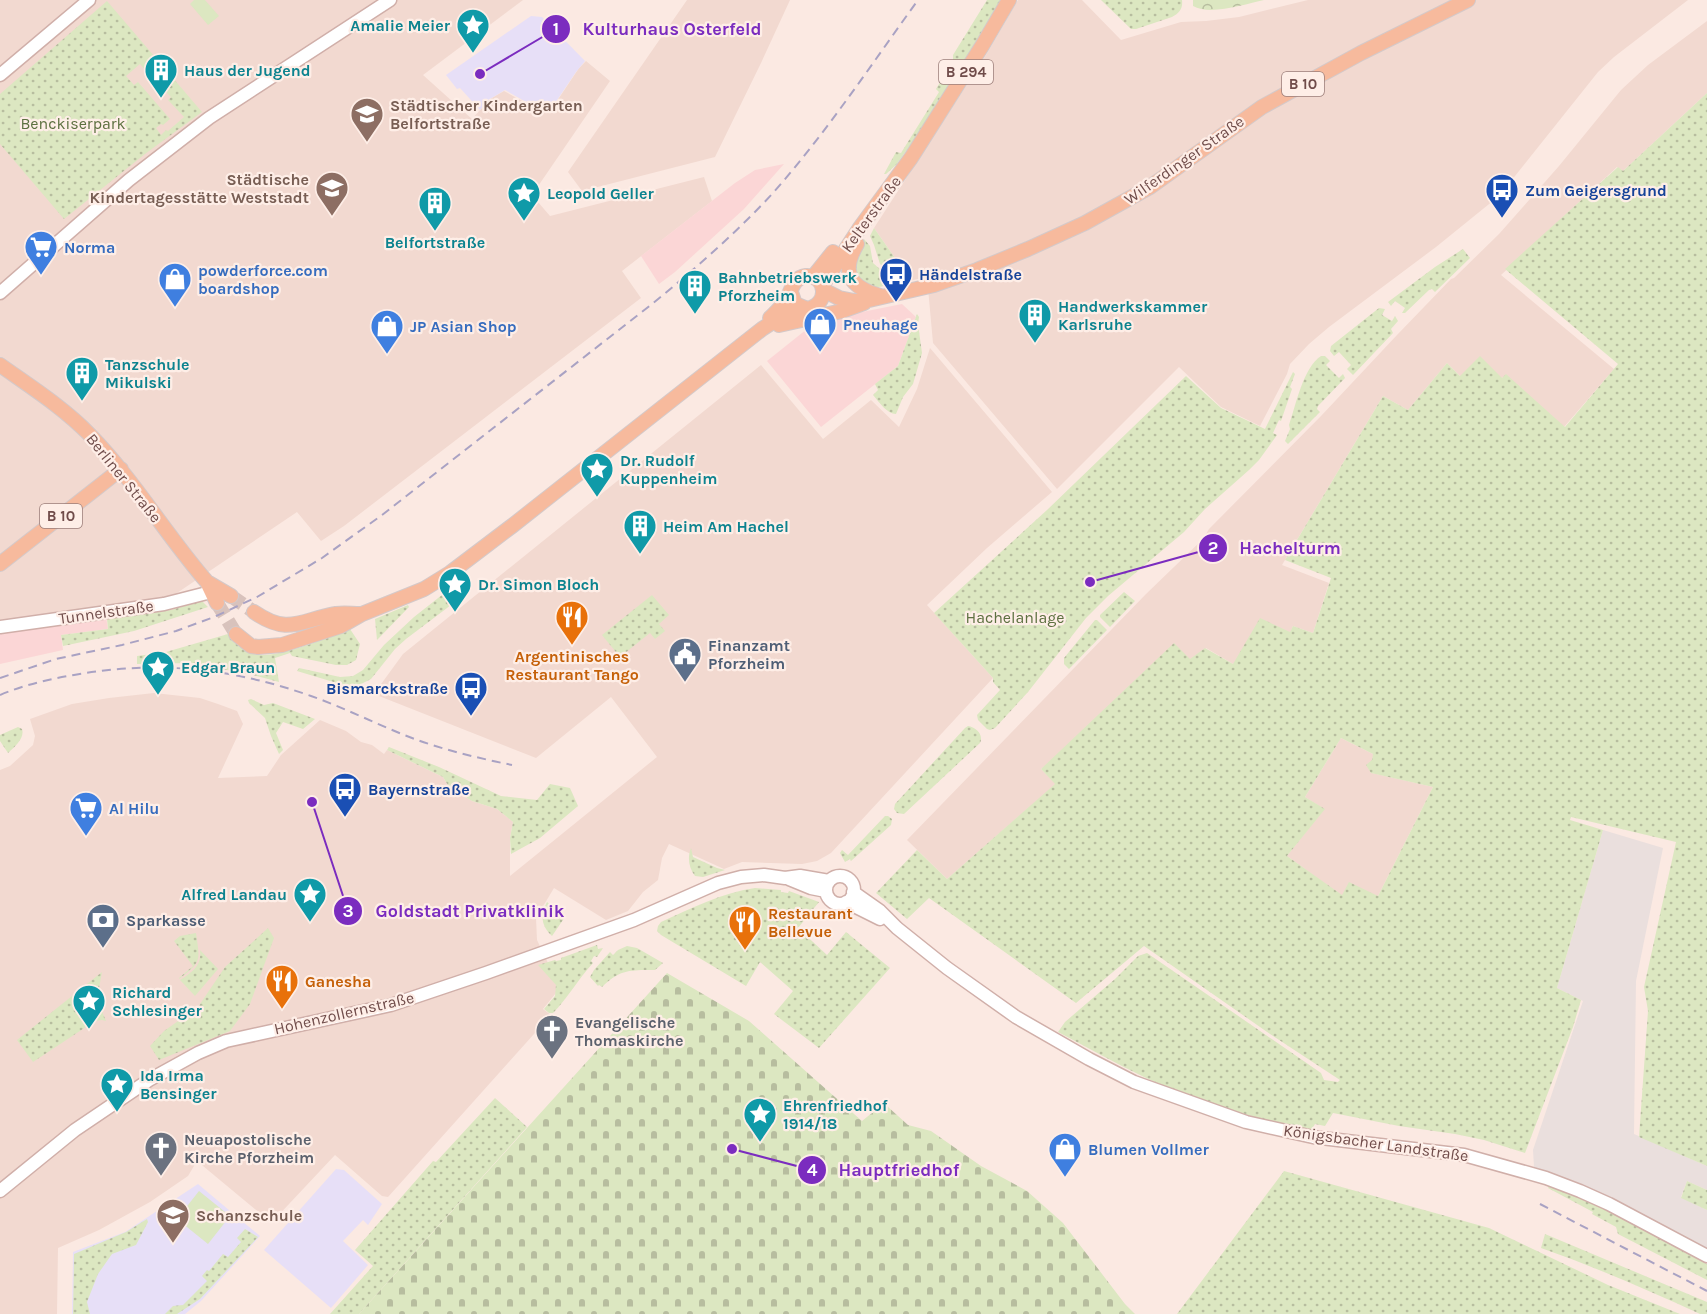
<svg xmlns="http://www.w3.org/2000/svg" width="1707" height="1314" viewBox="0 0 1707 1314" font-family="Karla,sans-serif">
<style>
.residential{fill:#f2d9d0}
.commercial{fill:#fbd6d6}
.industrial{fill:#eadfdd}
.education{fill:#e7dff7}
.green{fill:url(#green-dots);fill-rule:evenodd}
.forest{fill:url(#forest-crowns)}
.cemetery{fill:url(#cemetery-stones)}
.pitch{fill:#dce7c1}
.lines{fill:none;stroke-linecap:round;stroke-linejoin:round}
.primary-tunnel{stroke:#d8c2bc;stroke-width:14;stroke-dasharray:14 7;stroke-linecap:butt}
.secondary-casing{stroke:#d0afa9;stroke-width:15}
.primary-casing{stroke:#d4c9c9;stroke-width:16}
.secondary{stroke:#fff;stroke-width:12}
.primary{stroke:#f7ba9d;stroke-width:14}
.rail{stroke:#a9a2c3;stroke-width:2;stroke-dasharray:9 6;stroke-linecap:butt}
.labels{text-anchor:middle;dominant-baseline:central;stroke-width:4.5;stroke-linejoin:round;paint-order:stroke}
.shield{fill:#feeee7;stroke:#9b7d79;stroke-width:1.5}
.shield-label{font-size:15px;font-weight:bold;fill:#704c4a}
.culture-label{font-size:16px;font-weight:bold;fill:#0d838f;stroke:#feeee7;text-anchor:start}
.education-label{font-size:16px;font-weight:bold;fill:#785e54;stroke:#feeee7;text-anchor:start}
.park-label{font-size:16px;fill:#5d7040;stroke:#feeee7}
.street-label{font-size:16px;fill:#704c4a;stroke:#feeee7}
.transit-label{font-size:16px;font-weight:bold;fill:#164399;stroke:#feeee7;text-anchor:start}
.shop-label{font-size:16px;font-weight:bold;fill:#366cbe;stroke:#feeee7;text-anchor:start}
.service-label{font-size:16px;font-weight:bold;fill:#4e5e75;stroke:#feeee7;text-anchor:start}
.food-label{font-size:16px;font-weight:bold;fill:#c56008;stroke:#feeee7;text-anchor:start}
.worship-label{font-size:16px;font-weight:bold;fill:#5b616d;stroke:#feeee7;text-anchor:start}
.leader{fill:none;stroke:#7b2cbf;stroke-width:2}
.callout-dot{fill:#7b2cbf;stroke:#feeee7;stroke-width:2}
.mark-label{font-size:18px;text-anchor:middle;font-weight:bold;fill:#fff}
.callout-label{font-size:18px;text-anchor:middle;font-weight:bold;fill:#7b2cbf;stroke:#feeee7;stroke-width:4.5;stroke-linejoin:round;paint-order:stroke}
</style>
<defs>
<pattern id="green-dots" width="8" height="8" patternUnits="userSpaceOnUse" patternTransform="scale(1.5)"><rect width="8" height="8" fill="#dce7c1"/><path d="M2 2h.1M6 6h.1" fill="none" stroke="#b7bd9f" stroke-width="1.8" stroke-linecap="round"/></pattern>
<pattern id="forest-crowns" width="20" height="18" patternUnits="userSpaceOnUse" patternTransform="scale(1.5)"><rect width="20" height="18" fill="#dce7c1"/><path d="M2 6a3 3 0 1 1 6 0M12 15a3 3 0 1 1 6 0" fill="none" stroke="#b7bd9f"/></pattern>
<pattern id="cemetery-stones" width="16" height="16" patternUnits="userSpaceOnUse" patternTransform="scale(1.5)"><rect width="16" height="16" fill="#dce7c1"/><path d="M2 7V4a2 2 0 0 1 4 0v3zM10 15v-3a2 2 0 0 1 4 0v3z" fill="#b7bd9f"/></pattern>
</defs>
<rect width="100%" height="100%" fill="#fbe9e2"/>
<!-- residential -->
<path class="residential" d="M0,0H523L423,75L472,119L490,99L504,91L542,112L545,107L551,110L579,68L586,61L610,81L532,195L550,216L704,177L712,201L622,271L641,298L344,526L321,541L297,512L174,595L86,610L0,620Z
M687,0H790L761,63L715,157L582,191L568,172Z
M1018,0H1082L1121,40L1181,22L1206,21L1239,17L1308,0H1688L1614,57L1598,72L1499,196L1436,247L1329,327L1309,344L1290,364L1287,374L1260,426L1221,407L1179,367L1057,489L933,343L927,277L904,282L900,265L874,228L986,55Z
M1707,21V93L1623,171L1617,167L1501,275L1614,369L1564,427L1506,375L1502,378L1460,376L1447,363L1408,410L1383,396L1282,565L1329,583L1313,633L1293,626L1290,633L1233,664L1206,648L1041,769L1056,784L947,879L907,840L1146,594L1203,539L1209,529L1321,416L1397,335L1451,279L1454,278L1499,234L1559,166L1621,90L1648,65Z
M930,348L1052,492L987,548L927,605L993,678L831,853L817,861L802,864L742,862L724,869L669,844L662,858L658,880L643,892L628,911L606,920L554,888L536,918L537,940L560,988L543,1009L551,1015L388,1197L382,1196L335,1155L274,1220H268L197,1161L188,1176L150,1202L99,1230L58,1248L57,1314H0V770L10,766L33,745L35,736L30,719L72,704L109,698L154,693L200,698L218,704L237,711L243,724L218,778L267,776L281,755L320,720L346,731L361,742L372,745L384,754L387,750L443,777L449,787L472,801L497,809L513,822L510,838V876L657,757L611,697L536,758L379,696L376,691L403,654L761,365L823,439L871,400L899,427L917,389Z
M1341,738L1373,754L1372,773L1433,787L1378,896H1342L1287,856L1324,809L1305,797Z"/>
<!-- commercial -->
<path class="commercial" d="M784,164L744,209L675,272L659,284L641,256L735,183L755,170Z
M902,304L916,317L898,366L821,427L767,361L817,321Z
M106,617L108,629L61,635L63,650L0,664V633Z"/>
<!-- industrial -->
<path class="industrial" d="M1603,830L1663,848L1636,981L1634,1134L1707,1166V1190L1687,1181L1681,1197L1707,1210V1250L1618,1203L1534,1167L1533,1150L1583,1001L1557,988Z"/>
<!-- education -->
<path class="education" d="M531,16L542,17L585,61L576,72L551,109L545,106L542,111L505,90L490,99L480,110L460,88L457,89L446,75Z
M336,1169L344,1170L382,1204L368,1225L363,1220L343,1241L368,1265L331,1308L264,1250Z
M198,1184L260,1236L201,1301L185,1314H72L73,1252L125,1232Z"/>
<!-- green -->
<path class="green" d="M987,0H1002L927,122L896,165L886,174H884L896,152L901,153L939,92L936,89L953,61V55Z
M1101,0H1182C1183,8 1180,13 1172,17L1136,29H1131Z
M107,1L202,112L145,154L64,219L0,144V94ZM140,64L153,79L151,81L161,92L164,90L171,97L168,100L184,117L168,131L166,130L161,135L156,128L161,124L163,125L170,119L138,82L134,85L126,76Z
M1707,93V1166L1639,1137L1648,1011L1644,987L1676,842L1571,817L1570,820L1603,830L1557,988L1581,1000L1573,1027L1525,1153L1484,1140L1455,1134L1399,1126L1333,1113L1325,1126L1315,1124L1311,1131C1254,1118 1198,1102 1144,1077C1115,1063 1087,1047 1058,1032L1065,1022L1115,979L1138,956L1147,953L1321,1073L1324,1080L1338,1082L1340,1080L1270,1034L1144,946L1076,1003L929,898L907,919L876,893L917,850L947,879L1055,784L1041,769L1174,643L1190,659L1205,648L1233,664L1260,618L1290,632L1293,626L1313,633L1331,578L1285,560L1383,396L1408,410L1447,363L1460,376L1480,356L1502,378L1506,374L1565,427L1618,364L1505,269L1618,167L1623,171ZM1341,738L1373,754L1372,760L1366,765L1371,773L1433,787L1378,896L1349,882L1342,895L1287,856L1325,809L1305,797Z
M874,228L900,265L904,282H900L880,264L874,245L870,236Z
M864,239L870,246L873,263L897,284L866,289L854,275L857,251Z
M1463,249L1470,258L1435,292L1432,289L1429,290L1405,313H1402L1405,308L1395,301L1391,306L1388,302L1435,267Z
M1379,308L1385,309L1382,315L1392,321L1395,316L1398,321L1391,329L1393,333L1353,375L1347,369L1351,365L1339,352L1334,356L1330,351L1331,346Z
M917,314L919,317L918,324L922,353L913,384L903,397L896,414C887,414 879,402 873,395L878,390L875,384L898,366Z
M1321,356H1325L1330,361L1326,365L1339,378L1343,374L1345,378L1318,406L1317,409L1320,412L1288,444L1285,441L1290,429L1289,425C1296,405 1303,368 1321,356Z
M1293,372L1295,374L1290,387L1292,389L1281,421L1279,420L1273,433L1277,435L1259,460L1249,470L1205,509L1184,532L1108,596L1086,618L1028,692L995,728L990,730L987,729L978,720L977,715L1000,690L993,682V678L934,613L1047,510L1186,376L1221,408L1265,429Z
M447,591L455,602L406,639L395,649L371,679L361,684L351,686L340,684L297,671L299,668L340,677L353,676L363,670L384,645L414,617Z
M1124,592L1135,601L1110,627L1100,617V615Z
M652,595L669,615L659,624L665,631L655,639L650,633L620,657L602,635Z
M202,601L208,607L134,631L63,646L61,635L108,629L107,619L171,610Z
M408,605L409,607L377,640L375,619Z
M1095,620H1097L1107,630L1069,669L1064,664V658Z
M350,629L360,644L356,660L347,665H336L292,656L290,653L275,658L279,682L253,675L191,663L137,664V656L166,652L228,634C236,641 243,651 254,654C274,660 330,637 350,629Z
M251,699L264,705L273,703L315,719L303,729L283,722L276,733L283,750L279,754L271,736L265,718L249,703L248,700Z
M968,726C976,727 984,735 980,743L904,814L897,813L894,809L895,804L965,728Z
M18,727L22,729C25,738 15,747 8,753L0,741V735Z
M389,747L439,767L501,796L537,800L550,784L570,788L578,806L540,838L511,854L510,838L513,822L497,809L472,801L449,787L443,777L387,750Z
M885,816H888L892,819L891,825L851,861L850,859L845,862L840,853L842,850L848,855Z
M691,848L693,857L717,868L725,870L703,877L695,876C689,868 687,858 691,848Z
M755,888L781,890V892L788,893L789,891L819,902L798,928L827,955L846,932L890,968L819,1048L774,1014L793,991L760,962L746,986L661,935L657,931L658,926L661,922C692,908 721,893 755,888Z
M547,902L565,917L552,936C541,926 540,915 547,902Z
M268,928L274,938L250,1004L230,1031L159,1060L150,1046L164,1031L198,1007L225,967Z
M196,933C200,961 202,962 179,979V978L193,966L174,941L180,936Z
M597,945L598,949L603,948L597,957L594,956L591,961L593,963C578,979 568,998 553,1013H549L544,1009L555,996L556,985L538,965L555,960L556,961L561,960V958Z
M627,946L637,948L663,963L655,970C631,970 620,969 602,987L599,985L598,986L590,977L594,970L610,952L613,955L618,950Z
M200,950L218,969L195,996L180,980C192,972 202,966 200,950Z
M102,972L97,999L106,1021L102,1020L95,1021L33,1062L17,1040Z
M495,1098L527,1127L359,1314H330L373,1266L355,1250L433,1161L436,1162Z
M1284,1171L1489,1228L1608,1285L1680,1314H1177Z
M1687,1181L1707,1190V1210L1681,1198Z
M1549,1186L1600,1206L1707,1264V1280L1618,1234L1616,1227L1592,1214L1593,1212L1548,1188Z
M147,1219L148,1222L136,1245L112,1254L98,1274L87,1302L90,1314H73L74,1254L126,1232Z
M245,1229L258,1237L200,1299L177,1314H165L173,1306L183,1305L207,1281L202,1276L207,1270L209,1271L223,1254L228,1257L241,1242L237,1238Z
M1545,1234L1707,1302V1314H1700C1648,1290 1595,1267 1541,1248Z"/>
<!-- forest -->
<path class="forest" d="M1193,0H1264C1245,4 1210,16 1193,6Z"/>
<!-- cemetery -->
<path class="cemetery" d="M667,973L749,1021L862,1121L883,1104L887,1106L908,1125L931,1131L981,1166L1027,1191L1063,1223L1125,1304L1135,1314H359Z"/>
<!-- pitch -->
<path class="pitch" d="M194,0H205L219,16L208,25L190,4Z
M199,1191L230,1216L208,1244L177,1219Z"/>
<g class="lines">
<!-- primary-tunnel -->
<path class="primary-tunnel" d="M231,596L254,612
M217,603L236,634"/>
<!-- secondary casing -->
<g class="secondary-casing">
<path id="secondary" d="M0,75L89,0
M0,293L129,180L209,118L390,0
M0,627L164,604L211,592
M826 890a14 14 0 1 1 28 0a14 14 0 1 1-28 0Z
M789,879L811,888L826,891
M853,892L880,911L897,928L947,968L1016,1017L1089,1059L1134,1082L1246,1122L1313,1137L1464,1155L1546,1178L1580,1191L1609,1204L1707,1256
M846,902L880,919
M0,1191L75,1130L149,1080L198,1053L226,1041L391,1005L486,973L634,920L718,883L741,877L764,875L785,878L800,876L829,881"/>
</g>
<!-- primary casing -->
<g class="primary-casing">
<path id="primary" d="M857,244C840,273 850,287 880,296
M813,277L833,252
M822,286L859,229L911,158L982,46L1009,0
M823,290L839,298L854,301L869,300L934,285L977,270L1028,249L1085,223L1150,187L1262,107L1361,53L1468,0
M770,318C776,312 782,307 786,300C792,291 792,278 806,276C827,275 830,305 807,309L795,304L791,292
M779,325L842,311L864,303
M0,365C31,387 64,408 90,435C134,480 166,535 207,582L217,603
M0,564L121,469
M207,582L231,596
M254,612C289,636 300,620 336,614C344,613 352,614 360,614
M236,634L251,646L258,647L282,645L341,626L362,614L424,589L450,573L512,526L762,329L782,316L802,308"/>
</g>
<!-- secondary -->
<use href="#secondary" class="secondary"/>
<!-- primary -->
<use href="#primary" class="primary"/>
<!-- rail -->
<path class="rail" d="M0,678L56,659L122,645L176,631L214,617L257,597L322,558L382,515L652,304C695,269 736,233 773,193C826,133 871,65 918,0
M0,695C24,685 49,679 74,675C157,660 232,668 311,696C345,708 378,725 412,738C444,750 478,758 512,765
M1540,1204L1707,1291"/>
</g>
<!-- icons -->
<defs>
<g id="sight-pin" transform="scale(1.725)"><path d="M0 17L-7.5 6A9.5 9.5 0 1 1 7.5 6Z" fill="#0f9aa8" stroke="#feeee7"/><path d="M0-6L1.8-2.2L6-1.7L2.9 1.2L3.7 5.4L0 3.3L-3.7 5.4L-2.9 1.2L-6-1.7L-1.8-2.2Z" fill="#fff"/></g>
<g id="building-pin" transform="scale(1.725)"><path d="M0 17L-7.5 6A9.5 9.5 0 1 1 7.5 6Z" fill="#0f9aa8" stroke="#feeee7"/><path d="M-4-6H4V6H1V3H-1V6H-4ZM-2.5-4.3h1.7v1.8h-1.7ZM.8-4.3h1.7v1.8H.8ZM-2.5-1h1.7V.8h-1.7ZM.8-1h1.7V.8H.8Z" fill="#fff"/></g>
<g id="school-pin" transform="scale(1.725)"><path d="M0 17L-7.5 6A9.5 9.5 0 1 1 7.5 6Z" fill="#8d6e63" stroke="#feeee7"/><path d="M0-5L7-2L0 1L-7-2ZM-4 1L0 2.5L4 1V4Q0 6-4 4Z" fill="#fff"/></g>
<g id="bus-pin" transform="scale(1.725)"><path d="M0 17L-7.5 6A9.5 9.5 0 1 1 7.5 6Z" fill="#1a4fb4" stroke="#feeee7"/><path d="M-5-6H5V4H4V6H2V4H-2V6H-4V4H-5ZM-3.5-4V0h7V-4ZM-3.5 1.2v1.5H-2V1.2ZM2 1.2v1.5H3.5V1.2Z" fill="#fff"/></g>
<g id="supermarket-pin" transform="scale(1.725)"><path d="M0 17L-7.5 6A9.5 9.5 0 1 1 7.5 6Z" fill="#3f7fe0" stroke="#feeee7"/><path d="M-6-5.5h2.5l.6 2H6L4.5 2H-2.5L-4.4-4H-6ZM-1.5 3.2a1.3 1.3 0 1 0 .1 0ZM3 3.2a1.3 1.3 0 1 0 .1 0Z" fill="#fff"/></g>
<g id="shop-pin" transform="scale(1.725)"><path d="M0 17L-7.5 6A9.5 9.5 0 1 1 7.5 6Z" fill="#3f7fe0" stroke="#feeee7"/><path d="M-5-2.5h2.3a2.7 3.5 0 0 1 5.4 0H5L5.5 6h-11ZM-1.5-2.5h3a1.5 2.3 0 0 0-3 0Z" fill="#fff"/></g>
<g id="restaurant-pin" transform="scale(1.725)"><path d="M0 17L-7.5 6A9.5 9.5 0 1 1 7.5 6Z" fill="#e8710a" stroke="#feeee7"/><path d="M-5-6h1v4h1v-4h1v4h1v-4h1v5L-1.5 .5V6h-2V.5L-5-1ZM5-6V6H3V1.5H1.5Q1.5-4 5-6Z" fill="#fff"/></g>
<g id="civic-pin" transform="scale(1.725)"><path d="M0 17L-7.5 6A9.5 9.5 0 1 1 7.5 6Z" fill="#5c6f8a" stroke="#feeee7"/><path d="M-.6-6.5H3V-4.5H.6V-3L4-1V1h2V6H-6V1h2V-1L-.6-3ZM-1.2 2.5V6h2.4V2.5Z" fill="#fff"/></g>
<g id="bank-pin" transform="scale(1.725)"><path d="M0 17L-7.5 6A9.5 9.5 0 1 1 7.5 6Z" fill="#5c6f8a" stroke="#feeee7"/><path d="M-6-4H6V4H-6ZM0-2.3a2.3 2.3 0 1 0 0 4.6a2.3 2.3 0 1 0 0-4.6Z" fill="#fff"/></g>
<g id="church-pin" transform="scale(1.725)"><path d="M0 17L-7.5 6A9.5 9.5 0 1 1 7.5 6Z" fill="#6b7280" stroke="#feeee7"/><path d="M-1.2-6h2.4v3.5h3.3v2.4h-3.3V6h-2.4V-.1h-3.3v-2.4h3.3Z" fill="#fff"/></g>
</defs>
<g fill-rule="evenodd">
<use href="#sight-pin" x="473" y="25"/>
<use href="#building-pin" x="161" y="70"/>
<use href="#school-pin" x="367" y="114"/>
<use href="#school-pin" x="332" y="188"/>
<use href="#bus-pin" x="1502" y="190"/>
<use href="#sight-pin" x="524" y="193"/>
<use href="#building-pin" x="435" y="203"/>
<use href="#supermarket-pin" x="41" y="247"/>
<use href="#bus-pin" x="896" y="274"/>
<use href="#shop-pin" x="175" y="279"/>
<use href="#building-pin" x="695" y="286"/>
<use href="#building-pin" x="1035" y="315"/>
<use href="#shop-pin" x="820" y="324"/>
<use href="#shop-pin" x="387" y="326"/>
<use href="#building-pin" x="82" y="373"/>
<use href="#sight-pin" x="597" y="469"/>
<use href="#building-pin" x="640" y="526"/>
<use href="#sight-pin" x="455" y="584"/>
<use href="#restaurant-pin" x="572" y="617"/>
<use href="#civic-pin" x="685" y="654"/>
<use href="#sight-pin" x="158" y="667"/>
<use href="#bus-pin" x="471" y="688"/>
<use href="#bus-pin" x="345" y="789"/>
<use href="#supermarket-pin" x="86" y="808"/>
<use href="#sight-pin" x="310" y="894"/>
<use href="#bank-pin" x="103" y="920"/>
<use href="#restaurant-pin" x="745" y="922"/>
<use href="#restaurant-pin" x="282" y="981"/>
<use href="#sight-pin" x="89" y="1001"/>
<use href="#church-pin" x="552" y="1031"/>
<use href="#sight-pin" x="117" y="1084"/>
<use href="#sight-pin" x="760" y="1114"/>
<use href="#church-pin" x="161" y="1148"/>
<use href="#shop-pin" x="1065" y="1149"/>
<use href="#school-pin" x="173" y="1215"/>
</g>
<g class="labels">
<!-- shield labels -->
<g class="shield">
<rect x="939" y="60" width="54" height="24" rx="4.5"/>
<rect x="1282" y="72" width="42" height="24" rx="4.5"/>
<rect x="40" y="504" width="42" height="24" rx="4.5"/>
</g>
<g class="shield-label">
<text x="966" y="72">B 294</text>
<text x="1303" y="84">B 10</text>
<text x="61" y="516">B 10</text>
</g>
<!-- culture labels -->
<g class="culture-label">
<text x="450" y="25" text-anchor="end">Amalie Meier</text>
<text x="184" y="70">Haus der Jugend</text>
<text x="547" y="193">Leopold Geller</text>
<text x="435" y="242" text-anchor="middle">Belfortstraße</text>
<text x="718" y="277">Bahnbetriebswerk<tspan x="718" dy="18">Pforzheim</tspan></text>
<text x="1058" y="306">Handwerkskammer<tspan x="1058" dy="18">Karlsruhe</tspan></text>
<text x="105" y="364">Tanzschule<tspan x="105" dy="18">Mikulski</tspan></text>
<text x="620" y="460">Dr. Rudolf<tspan x="620" dy="18">Kuppenheim</tspan></text>
<text x="663" y="526">Heim Am Hachel</text>
<text x="478" y="584">Dr. Simon Bloch</text>
<text x="181" y="667">Edgar Braun</text>
<text x="287" y="894" text-anchor="end">Alfred Landau</text>
<text x="112" y="992">Richard<tspan x="112" dy="18">Schlesinger</tspan></text>
<text x="140" y="1075">Ida Irma<tspan x="140" dy="18">Bensinger</tspan></text>
<text x="783" y="1105">Ehrenfriedhof<tspan x="783" dy="18">1914/18</tspan></text>
</g>
<!-- education labels -->
<g class="education-label">
<text x="390" y="105">Städtischer Kindergarten<tspan x="390" dy="18">Belfortstraße</tspan></text>
<text x="309" y="179" text-anchor="end">Städtische<tspan x="309" dy="18">Kindertagesstätte Weststadt</tspan></text>
<text x="196" y="1215">Schanzschule</text>
</g>
<!-- park labels -->
<g class="park-label">
<text x="73" y="123">Benckiserpark</text>
<text x="1015" y="617">Hachelanlage</text>
</g>
<!-- street labels -->
<g class="street-label">
<text transform="translate(1184 160) rotate(-35)">Wilferdinger Straße</text>
<text transform="translate(871 214) rotate(-54)">Kelterstraße</text>
<text transform="translate(124 478) rotate(51)">Berliner Straße</text>
<text transform="translate(106 612) rotate(-8)">Tunnelstraße</text>
<text transform="translate(344 1013) rotate(-13)">Hohenzollernstraße</text>
<text transform="translate(1376 1143) rotate(8)">Königsbacher Landstraße</text>
</g>
<!-- transit labels -->
<g class="transit-label">
<text x="1525" y="190">Zum Geigersgrund</text>
<text x="919" y="274">Händelstraße</text>
<text x="448" y="688" text-anchor="end">Bismarckstraße</text>
<text x="368" y="789">Bayernstraße</text>
</g>
<!-- shop labels -->
<g class="shop-label">
<text x="64" y="247">Norma</text>
<text x="198" y="270">powderforce.com<tspan x="198" dy="18">boardshop</tspan></text>
<text x="843" y="324">Pneuhage</text>
<text x="410" y="326">JP Asian Shop</text>
<text x="109" y="808">Al Hilu</text>
<text x="1088" y="1149">Blumen Vollmer</text>
</g>
<!-- service labels -->
<g class="service-label">
<text x="708" y="645">Finanzamt<tspan x="708" dy="18">Pforzheim</tspan></text>
<text x="126" y="920">Sparkasse</text>
</g>
<!-- food labels -->
<g class="food-label">
<text x="572" y="656" text-anchor="middle">Argentinisches<tspan x="572" dy="18">Restaurant Tango</tspan></text>
<text x="768" y="913">Restaurant<tspan x="768" dy="18">Bellevue</tspan></text>
<text x="305" y="981">Ganesha</text>
</g>
<!-- worship labels -->
<g class="worship-label">
<text x="575" y="1022">Evangelische<tspan x="575" dy="18">Thomaskirche</tspan></text>
<text x="184" y="1139">Neuapostolische<tspan x="184" dy="18">Kirche Pforzheim</tspan></text>
</g>
</g>
<!-- callouts -->
<path class="leader" d="M480 74L556 29M1090 582L1213 548M312 802L348 911M732 1149L812 1170"/>
<g class="callout-dot">
<circle cx="480" cy="74" r="6"/>
<circle cx="1090" cy="582" r="6"/>
<circle cx="312" cy="802" r="6"/>
<circle cx="732" cy="1149" r="6"/>
<circle cx="556" cy="29" r="15"/>
<circle cx="1213" cy="548" r="15"/>
<circle cx="348" cy="911" r="15"/>
<circle cx="812" cy="1170" r="15"/>
</g>
<g class="mark-label">
<text x="556" y="35">1</text>
<text x="1213" y="554">2</text>
<text x="348" y="917">3</text>
<text x="812" y="1176">4</text>
</g>
<g class="callout-label">
<text x="672" y="35">Kulturhaus Osterfeld</text>
<text x="1290" y="554">Hachelturm</text>
<text x="470" y="917">Goldstadt Privatklinik</text>
<text x="899" y="1176">Hauptfriedhof</text>
</g>
</svg>
